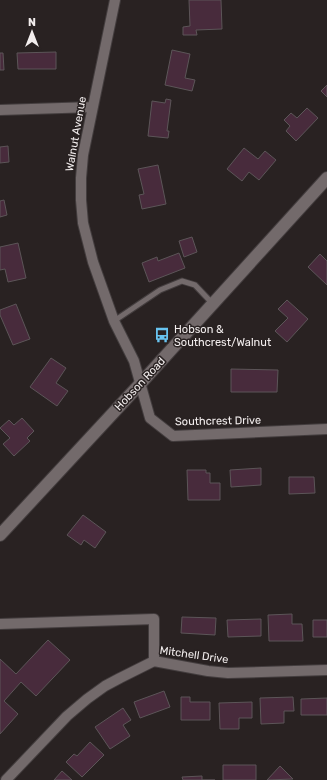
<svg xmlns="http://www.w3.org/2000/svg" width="327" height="780" viewBox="0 0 327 780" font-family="Rubik,sans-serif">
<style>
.building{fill:#482b3c;stroke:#5c5558}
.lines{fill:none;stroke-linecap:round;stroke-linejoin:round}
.lane-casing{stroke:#433d3e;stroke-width:7}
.street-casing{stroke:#433d3e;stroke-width:12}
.secondary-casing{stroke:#433d3e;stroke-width:14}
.lane{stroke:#736a6b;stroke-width:5}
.street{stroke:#736a6b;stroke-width:10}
.secondary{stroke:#736a6b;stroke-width:12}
.labels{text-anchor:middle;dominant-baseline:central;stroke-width:3;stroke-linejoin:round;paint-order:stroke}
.street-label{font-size:11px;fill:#f3eeee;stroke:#292222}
.poi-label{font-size:11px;fill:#f3eeee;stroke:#292222;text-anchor:start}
</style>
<rect width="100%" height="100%" fill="#292222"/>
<!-- building -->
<path class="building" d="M189,0H221L222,29L196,30L197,35H183V27L190,26Z
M172,50L190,54L185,78L195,80L192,91L165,85Z
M56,52V69H18L17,53Z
M0,53H3L4,70H0Z
M327,85V97L321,91Z
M166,99L171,100L167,131H169L168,138L148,136L152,101L165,103Z
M307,108L318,118L296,141L286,131L290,126L284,120L291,113L297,118Z
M8,146L9,162L0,163V147Z
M244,148L258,159L265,151L276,160L259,180L249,172L242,181L227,169Z
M158,165L166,204L142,209L139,195L144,194L138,169Z
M4,200L7,215L0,217V201Z
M192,237L197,252L184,257L179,241Z
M18,243L26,278L8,282L5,269L0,270V247Z
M179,253L185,268L149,282L142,263L157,257L158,261Z
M320,254L327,261V285L308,267Z
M287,300L308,319L287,342L275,331L288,318L278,309Z
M16,304L30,339L13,345L0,315V310Z
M51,358L66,368L56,383L68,391L57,406L30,387Z
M231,369L278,370L277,392H231Z
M22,418L34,431L27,438L30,441L14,456L3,444L10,438L0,428L9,420L14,425Z
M261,468V485L231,487L230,470Z
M187,470H206V473H210V483H220V500H188Z
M289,477H314L315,493L289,494Z
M83,515L106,532L95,548L84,540L81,545L67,535Z
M292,614V624H302L303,641H269L268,615Z
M182,617L216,618L215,635L181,633Z
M261,619V636L228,637L227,620Z
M313,620H327V637H313Z
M48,640L70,660L36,696L21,682L4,701L18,714L0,734V659L16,674Z
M164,691L170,707L140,718L134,702Z
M181,697H190V702H210V720H181Z
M293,697L294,711H284V723L261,724L260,698Z
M327,698V715H301V699Z
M252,702V718H239V729H220L219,703Z
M123,708L131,720L123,725L130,736L110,749L95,727Z
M90,742L104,755L82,777L66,762L74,754L77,756Z
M223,765H256V780H223Z
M280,766L293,779L267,780Z
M62,771L72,780H54Z
M202,776V780H215H183L182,777Z"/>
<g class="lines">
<!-- lane casing -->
<g class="lane-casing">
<path id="lane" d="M114,321L160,290L182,281L195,285L213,304"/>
</g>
<!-- street casing -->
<g class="street-casing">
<path id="street" d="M115,0L83,155L81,178V200L83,223L93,262L114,321L134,361L150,418L173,436L327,429
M0,110L93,107
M0,624L154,619V661
M6,780L67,716L87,699L105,686L120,678L154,661L208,671L228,673L327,670"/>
</g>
<!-- secondary casing -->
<g class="secondary-casing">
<path id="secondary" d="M0,535L140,384L327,178"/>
</g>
<!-- lane -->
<use href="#lane" class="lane"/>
<!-- street -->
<use href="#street" class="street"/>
<!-- secondary -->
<use href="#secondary" class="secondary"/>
</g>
<!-- icons -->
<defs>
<g id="bus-bare" transform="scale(1.2)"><path d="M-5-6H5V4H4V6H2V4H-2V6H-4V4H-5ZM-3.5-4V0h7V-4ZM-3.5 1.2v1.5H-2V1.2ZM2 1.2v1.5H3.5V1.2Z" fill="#68c4f0" stroke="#292222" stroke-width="2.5" paint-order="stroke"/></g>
</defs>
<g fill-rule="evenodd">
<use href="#bus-bare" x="162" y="335"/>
</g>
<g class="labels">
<!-- street labels -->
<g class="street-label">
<text transform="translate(76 134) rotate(-80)">Walnut Avenue</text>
<text transform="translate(140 384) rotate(-47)">Hobson Road</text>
<text transform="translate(218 421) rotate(-1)">Southcrest Drive</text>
<text transform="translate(194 655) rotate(8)">Mitchell Drive</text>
</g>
<!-- poi labels -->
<g class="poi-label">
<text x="174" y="329">Hobson &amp;<tspan x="174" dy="13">Southcrest/Walnut</tspan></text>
</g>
</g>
<!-- north arrow -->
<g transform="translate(32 32)" stroke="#292222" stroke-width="3" paint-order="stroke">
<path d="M0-3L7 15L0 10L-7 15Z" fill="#f3eeee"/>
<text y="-6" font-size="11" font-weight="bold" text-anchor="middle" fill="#f3eeee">N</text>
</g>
</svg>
